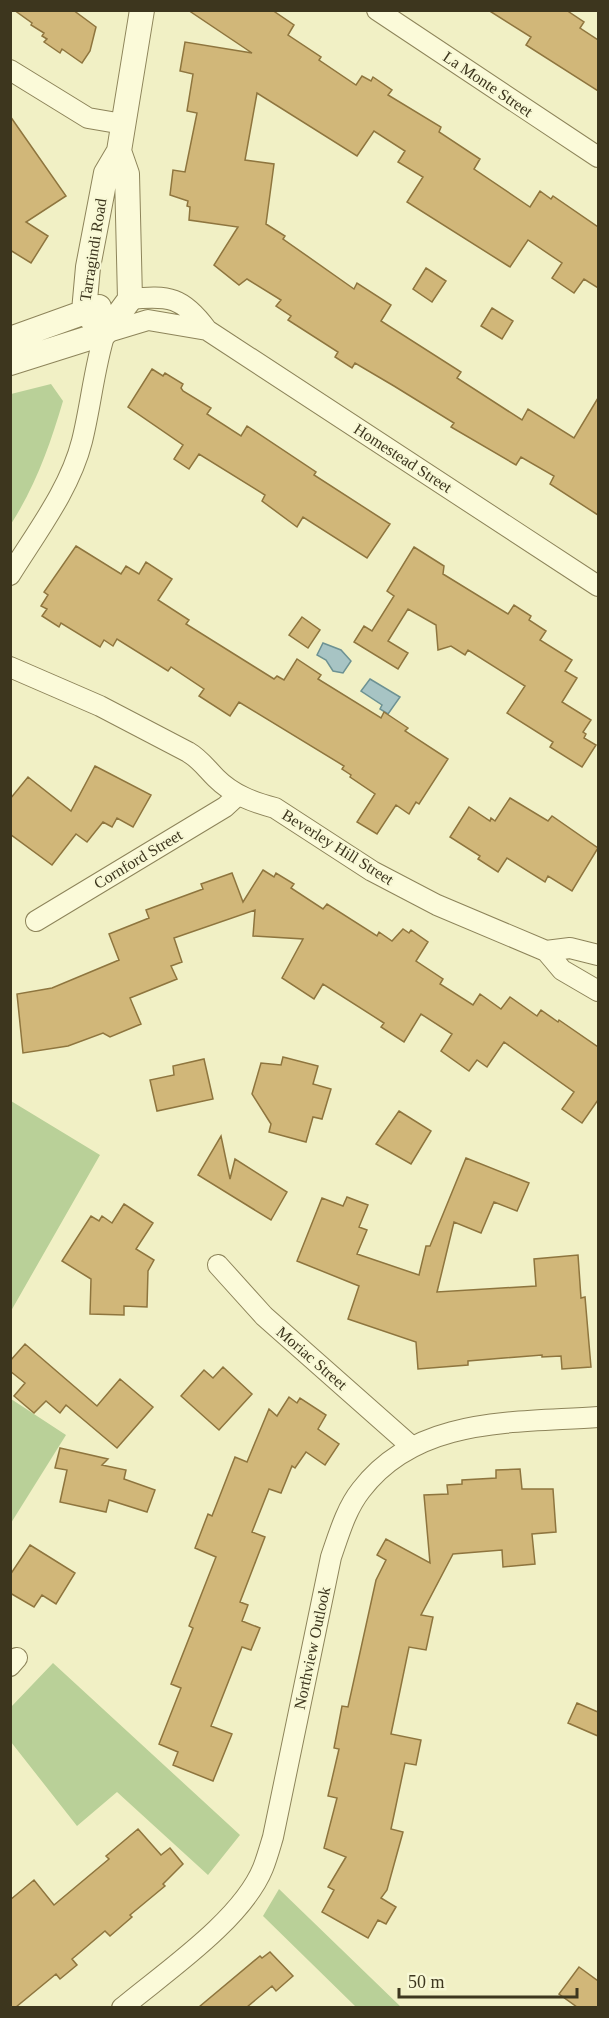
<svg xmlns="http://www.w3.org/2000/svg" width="609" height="2018" viewBox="0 0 609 2018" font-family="'Times New Roman',serif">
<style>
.green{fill:#b9d098}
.water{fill:#a7c4c4;stroke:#6d9293;stroke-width:1.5}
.building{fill:#d1b779;stroke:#8e753e;stroke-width:1.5}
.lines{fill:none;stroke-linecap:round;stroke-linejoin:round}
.minor-casing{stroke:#8d845a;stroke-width:22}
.tertiary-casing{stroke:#8d845a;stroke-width:26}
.minor{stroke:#fbfad9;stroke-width:20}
.tertiary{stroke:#fbfad9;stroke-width:24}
.labels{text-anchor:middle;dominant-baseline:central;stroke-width:4.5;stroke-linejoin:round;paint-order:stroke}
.street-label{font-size:16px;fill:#3d361e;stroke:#f8f8d5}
</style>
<rect width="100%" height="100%" fill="#f1f0c5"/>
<!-- green -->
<path class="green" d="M51,384L63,401C50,445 36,485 11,524V394Z
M11,1101L100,1155L11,1311Z
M11,1399L66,1435L11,1523Z
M53,1663L240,1835L208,1875L117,1792L77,1826L11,1742V1707Z
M279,1889L401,2007H356L263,1916Z"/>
<!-- water -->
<path class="water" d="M323,643L341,650L351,661L343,673L333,671L326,660L317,655Z
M370,679L400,697L388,714L380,709L382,705L361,691Z"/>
<!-- building -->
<path class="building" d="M14,10H73L96,27L90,51L82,63L62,49L60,53L44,42L47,39L42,36L44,33L31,25L32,23Z
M188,10H272L294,25L288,35L321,57L319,60L356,85L362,76L371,81L373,77L392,90L388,95L441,127L439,132L480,159L474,169L530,207L540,191L551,199L553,196L598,227V288L584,279L574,293L552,278L562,263L528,240L510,267L407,202L423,177L398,162L405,151L374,131L357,156L257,93L245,160L274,164L266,224L285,236L283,239L354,289L357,283L391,305L381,321L461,372L457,378L522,420L528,409L574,438L598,398V515L550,484L554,476L521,457L516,465L451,427L454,423L394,386L355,363L352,368L335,357L338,352L288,320L291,316L276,306L281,300L247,279L239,285L214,265L238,227L189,220L190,207L187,206L188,201L170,195L173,170L185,172L197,113L187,111L193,74L180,71L185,42L252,53Z
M488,10H566L584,22L580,28L598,40V91L526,45L531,37Z
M10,116L66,196L26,222L48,236L31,263L10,250Z
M426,268L446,281L432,302L413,289Z
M492,308L513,321L502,339L481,326Z
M152,369L163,376L165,373L183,384L181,388L183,391L211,408L207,414L241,436L247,426L316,472L314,475L390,524L367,558L303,517L297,527L262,501L265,495L199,454L189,469L174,459L183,445L128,407Z
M76,546L121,574L126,566L139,574L146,562L172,579L158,600L189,620L186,624L274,679L277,676L284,680L297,659L321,675L318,679L381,718L384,712L408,728L405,731L448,759L419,804L416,802L409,814L396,805L377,834L357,822L375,794L350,777L351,775L342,769L344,766L239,702L230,716L199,696L204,689L171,667L168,671L117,639L113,646L104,640L100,647L61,623L59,627L42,616L47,609L41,606L48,595L44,592Z
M414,547L444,566L443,574L508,614L514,605L531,616L529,620L546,631L540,640L572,660L565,671L577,678L562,702L591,720L583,732L586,734L584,738L596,745L582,767L550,747L553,742L507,713L525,686L468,650L465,655L451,646L438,650L436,625L408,609L388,641L408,653L398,669L354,642L364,626L372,631L394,596L387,591Z
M302,617L320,630L308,648L289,635Z
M95,766L151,795L133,827L117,818L112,827L103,822L87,842L76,834L52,865L10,834V799L28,777L71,811Z
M510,798L548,821L552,816L598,848L572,891L548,876L545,882L507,858L498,872L478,859L480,856L450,837L469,807L490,821L491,818L495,821Z
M263,870L274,877L276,873L294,884L291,888L323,909L327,904L377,936L379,932L392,941L403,929L409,933L411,930L428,942L416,961L443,979L440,984L473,1005L480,994L501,1009L510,997L537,1016L541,1010L558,1022L559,1020L598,1047V1100L582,1123L562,1109L574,1092L504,1042L487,1067L477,1060L469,1071L441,1051L452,1034L421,1014L404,1042L381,1027L384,1023L323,984L314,999L282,978L303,939L253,936L255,910L174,938L182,962L171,966L177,979L130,998L141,1024L110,1037L103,1033L68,1046L23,1053L17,994L52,988L119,960L109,934L149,918L146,910L203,889L201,884L232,873L243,902Z
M283,1057L318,1066L313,1084L331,1089L322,1119L313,1117L306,1142L269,1132L271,1124L252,1094L261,1063L281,1065Z
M204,1059L213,1099L157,1111L150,1080L174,1075L173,1066Z
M399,1111L431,1131L411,1164L376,1144Z
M221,1136L230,1179L235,1159L287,1192L271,1220L198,1175Z
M466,1158L529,1183L517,1211L494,1202L481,1233L454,1222L437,1292L536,1286L534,1259L578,1255L581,1298L585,1297L591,1367L562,1369L561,1356L542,1357V1355L468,1361V1365L418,1369L416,1342L348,1319L359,1286L297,1261L322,1198L343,1206L347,1197L368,1205L359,1227L367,1230L357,1254L419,1275L426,1246H430Z
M124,1204L153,1223L136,1249L154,1260L148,1271L147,1307L124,1306V1315L90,1314L91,1279L62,1261L91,1216L99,1221L102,1216L112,1223Z
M25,1344L97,1406L120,1379L153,1407L117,1448L66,1405L60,1413L46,1401L34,1413L14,1396L25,1383L10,1371V1361Z
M223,1367L252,1394L219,1430L181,1396L204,1370L213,1378Z
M289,1397L297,1403L300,1398L326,1415L318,1429L339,1444L325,1465L306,1452L295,1468L292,1466L281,1493L269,1489L252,1532L265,1537L240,1602L248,1605L242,1621L260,1628L251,1650L242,1647L211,1726L232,1734L213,1781L173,1765L178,1752L159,1744L181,1688L171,1684L193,1628L189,1626L216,1557L195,1548L208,1514L212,1516L235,1457L247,1462L269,1409L277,1416Z
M60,1448L108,1459L102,1465L126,1470L124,1479L155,1490L147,1512L109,1500L106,1512L60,1502L67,1470L55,1468Z
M520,1469L522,1489H553L556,1532L532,1534L535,1564L503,1567L502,1550L453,1554L421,1615L433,1617L426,1650L409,1647L391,1734L421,1740L416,1765L405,1763L391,1829L403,1832L387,1890L381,1898L396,1907L386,1924L378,1920L368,1938L322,1912L334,1890L328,1887L346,1857L324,1848L337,1798L328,1796L339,1749L334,1748L342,1706L348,1707L376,1580L386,1560L377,1555L386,1539L430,1563L424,1495L448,1494L447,1485L462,1484V1480L496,1478V1470Z
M30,1545L75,1573L56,1604L42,1595L34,1607L10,1593V1575Z
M577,1703L598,1712V1736L568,1723Z
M138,1829L161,1855L170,1848L183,1864L163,1884L165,1886L130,1915L132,1917L110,1936L105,1931L72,1959L77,1965L60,1979L56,1974L16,2007H10V1900L34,1880L54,1905L109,1859L106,1856Z
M270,1952L293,1976L276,1991L272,1986L247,2007H199L260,1956L262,1958Z
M579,1967L598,1981V2007H577L559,1994Z"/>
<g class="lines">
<!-- minor casing -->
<g class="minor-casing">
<path id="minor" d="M377,10L598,157
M10,70L88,118L123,124
M130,299C169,295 183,297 207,330L598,586
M10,575C36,533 70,489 82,441C91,405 94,368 105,333L148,320L207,330
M10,667L100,706L188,752C200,759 206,768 216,778C233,795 253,802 275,808L372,871L437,905L546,951L570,948L598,955
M36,921L225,807L238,795
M546,951L562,970L598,991
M218,1265L264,1316L411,1446
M10,1666L17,1658
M122,2008C165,1972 242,1920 263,1868C267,1858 270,1847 273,1837L331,1557C339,1534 346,1509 361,1490C417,1416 515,1423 598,1417"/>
</g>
<!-- tertiary casing -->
<g class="tertiary-casing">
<path id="tertiary" d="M105,333L84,311L88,267L106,173L119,151L142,10
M105,333L130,299L127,174L119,151
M10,339L99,307
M10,363L105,333"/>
</g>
<!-- minor -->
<use href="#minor" class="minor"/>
<!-- tertiary -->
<use href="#tertiary" class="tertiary"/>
</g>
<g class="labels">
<!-- street labels -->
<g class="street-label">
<text transform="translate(488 84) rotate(34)">La Monte Street</text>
<text transform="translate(93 250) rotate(-81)">Tarragindi Road</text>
<text transform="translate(403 458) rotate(33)">Homestead Street</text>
<text transform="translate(338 847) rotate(32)">Beverley Hill Street</text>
<text transform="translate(138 859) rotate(-31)">Cornford Street</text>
<text transform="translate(312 1358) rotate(41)">Moriac Street</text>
<text transform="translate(312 1648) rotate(-78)">Northview Outlook</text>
</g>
</g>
<!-- border -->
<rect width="609" height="2018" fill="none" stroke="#3d361e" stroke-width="24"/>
<!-- scale -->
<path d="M399 1988v9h178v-9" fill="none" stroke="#3d361e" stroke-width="3"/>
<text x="408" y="1988" font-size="18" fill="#3d361e" stroke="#f8f8d5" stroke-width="4.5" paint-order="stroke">50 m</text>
</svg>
